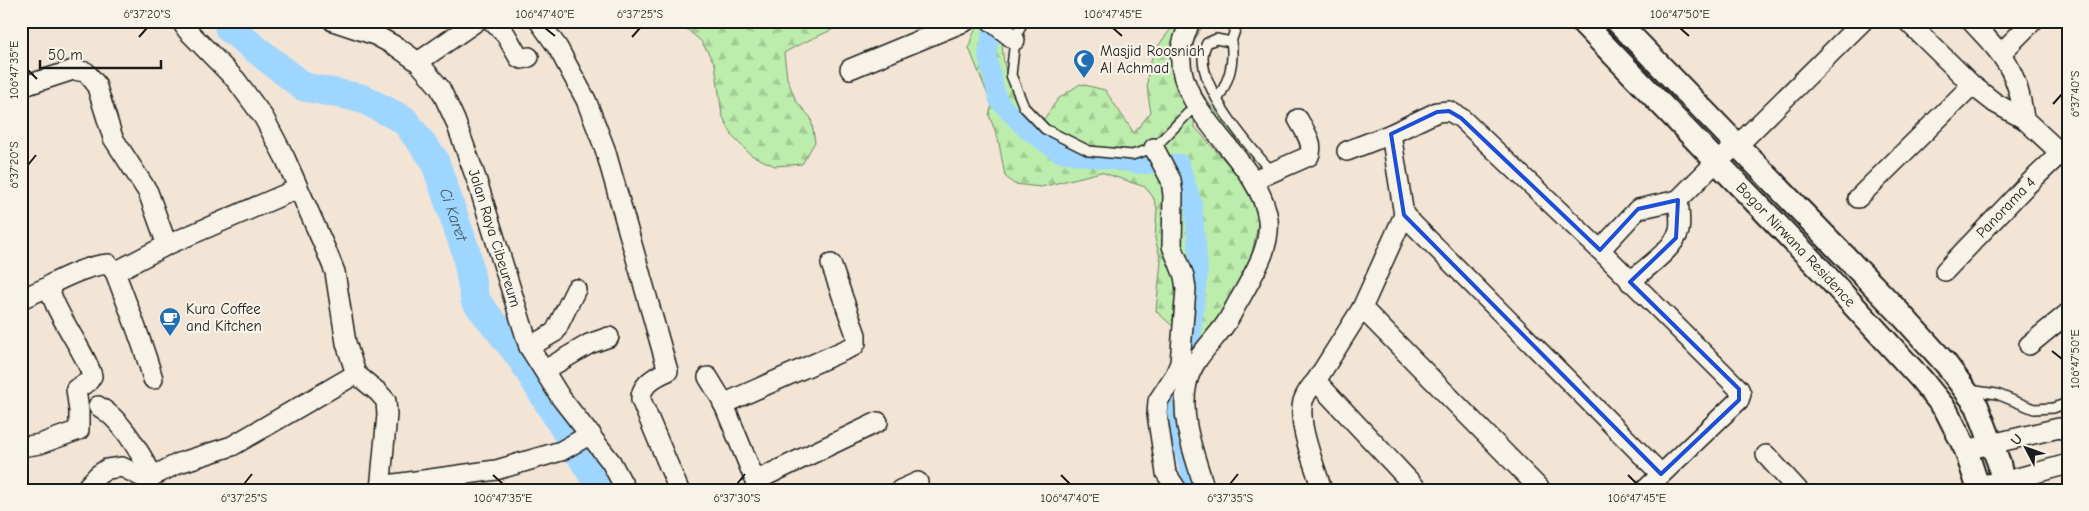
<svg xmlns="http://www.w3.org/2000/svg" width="2089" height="511" viewBox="0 0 2089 511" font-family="'Comic Neue',sans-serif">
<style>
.forest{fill:url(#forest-firs);stroke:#6c8464}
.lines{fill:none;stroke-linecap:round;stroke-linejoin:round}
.canal{stroke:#9fd6ff;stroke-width:18}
.river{stroke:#9fd6ff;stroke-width:29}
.service-casing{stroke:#1c1c1c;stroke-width:12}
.minor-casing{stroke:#1c1c1c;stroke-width:22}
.tertiary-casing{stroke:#1c1c1c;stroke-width:26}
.service{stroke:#f7f3e8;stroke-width:9}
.minor{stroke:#f7f3e8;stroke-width:19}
.tertiary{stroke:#f7f3e8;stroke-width:22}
.marked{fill:none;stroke:#1d4ed8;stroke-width:4;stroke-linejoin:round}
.ticks{fill:none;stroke:#1c1c1c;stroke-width:2}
.labels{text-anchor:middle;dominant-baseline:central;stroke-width:4.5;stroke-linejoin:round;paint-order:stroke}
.poi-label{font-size:15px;fill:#1c1c1c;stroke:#f7f3e8;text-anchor:start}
.street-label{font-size:15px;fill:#1c1c1c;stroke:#f7f3e8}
.water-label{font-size:16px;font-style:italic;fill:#435460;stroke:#f7f3e8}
.neatline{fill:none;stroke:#1c1c1c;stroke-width:2}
.ticks-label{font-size:12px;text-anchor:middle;fill:#1c1c1c}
</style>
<defs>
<pattern id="forest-firs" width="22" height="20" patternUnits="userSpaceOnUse" patternTransform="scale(1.25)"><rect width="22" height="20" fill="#bdedac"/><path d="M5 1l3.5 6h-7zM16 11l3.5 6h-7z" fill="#a2cb93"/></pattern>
</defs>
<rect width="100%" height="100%" fill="#f2e5d6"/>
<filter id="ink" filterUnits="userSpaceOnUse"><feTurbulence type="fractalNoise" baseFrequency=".02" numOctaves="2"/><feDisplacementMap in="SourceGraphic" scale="10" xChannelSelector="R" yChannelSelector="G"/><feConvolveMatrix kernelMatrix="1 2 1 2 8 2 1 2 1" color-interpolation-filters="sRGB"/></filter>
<g filter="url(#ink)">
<!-- forest -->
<path class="forest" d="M677,21H848C827,34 805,40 784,53L787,78L796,101L811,118L815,142L802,164L775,166L751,155L733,137L722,115L715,64L701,41Z
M981,21H1005C998,44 1005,85 1021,104C1026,110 1037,115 1044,119L1058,99L1080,84L1105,90L1134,133L1151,112C1142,69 1149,54 1178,21L1205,22C1202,28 1196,35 1194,42C1181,80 1212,106 1234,132L1236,139L1234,145L1199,122H1194V126L1249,188L1260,215L1252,253L1232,300L1206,339L1190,342L1156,311L1161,261L1155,238L1157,208L1153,197L1145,187L1101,172L1041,187L1014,184L1005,176L998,138L989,115L992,105L969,48L972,36Z"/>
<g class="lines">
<!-- canal -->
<path class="canal" d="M993,21L987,56L998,100L1025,129L1059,153L1143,165L1180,163L1193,203L1199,269L1190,354L1177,396L1176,427L1195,490"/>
<!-- river -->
<path class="river" id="s1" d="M233,21L229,28L304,87L361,98L404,120L434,159L466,252L475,300L521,358L602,490"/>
<!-- service casing -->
<g class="service-casing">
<path id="service" d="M1023,21L1015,40L1011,75L1024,107L1045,129L1089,151L1132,155L1154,148L1197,104
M1231,42L1238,21
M1218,99C1228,81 1235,64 1231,42L1216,39L1207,43C1205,47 1203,53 1203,58C1203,93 1249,146 1272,172
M1969,390L1997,394L2034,409L2053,408L2068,403"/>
</g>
<!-- minor casing -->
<g class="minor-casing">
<g id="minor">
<path d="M181,21L187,30L236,80L264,118L285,158L326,250L335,272L346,343L356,374L378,392L386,401L387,415L380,490"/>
<path id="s2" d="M333,21L375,35L397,47L418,62L440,88L455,120L477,181L529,347L561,398L611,462L626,490"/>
<path d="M492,21L506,35L519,58L522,59L529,57"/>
<path d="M539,21L558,48L586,100L605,149L668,371C656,376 640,385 641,400L679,490"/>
<path d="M991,21L1015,40"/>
<path d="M1190,21C1187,31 1182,41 1181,50C1174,113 1260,159 1268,219C1271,248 1254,273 1241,297C1235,306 1231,317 1224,326C1211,344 1192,360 1187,383C1179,419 1195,455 1205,490"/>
<path d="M1907,21L1972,85L1995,103L2024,119L2068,160"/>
<path d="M1971,21C2003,55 2018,70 2024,119"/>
<path d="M2001,53L2033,21"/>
<path d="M418,62L477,21"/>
<path d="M850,69L966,21"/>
<path d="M21,87L73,70L86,72L96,84L113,138L148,192L167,245"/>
<path d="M1154,148L1171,180L1173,195L1172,246L1184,276L1186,289L1180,363L1175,375L1158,401L1157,414L1166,473L1177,490"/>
<path d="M1347,151L1391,134L1437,112L1449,111L1461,118L1600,250L1739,389L1741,394L1739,400L1645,490"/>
<path d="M1254,180L1309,156C1315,144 1304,130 1298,119"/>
<path d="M1858,198L1972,85"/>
<path d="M1404,215L1661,474"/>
<path d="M1600,250L1638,209L1678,200L1717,161L1738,145L1863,21"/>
<path id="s3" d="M1945,271L2023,189L2068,146"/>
<path d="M115,272C128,307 143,343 153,379"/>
<path d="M1630,282C1644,269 1674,249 1679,231C1681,222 1679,210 1678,200"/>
<path d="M21,299L50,286"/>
<path d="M1362,308L1541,490"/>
<path d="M2029,345L2068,313"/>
<path d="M529,347L555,332L576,289"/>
<path d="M545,370L589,344L609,337"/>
<path d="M708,377L722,400L759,490"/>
<path d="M1316,381L1418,490"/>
<path d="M723,404L854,346L856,343V335L831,264"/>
<path d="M98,406C123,420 139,452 153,476"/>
<path d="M21,447L40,444L79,430V411L76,389L88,382L92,376C87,353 45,300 51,284C69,275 88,266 108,264L115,272L167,245L297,189"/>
<path d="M1966,450L2059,428L2068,431"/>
<path d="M1766,455L1798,490"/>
<path d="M755,481L878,422"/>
<path d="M1978,485L2003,482L2068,464"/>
<path d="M380,486L496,470L561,451L591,434"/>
<path d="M84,490L98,475L107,469L122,467L142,477L153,476L179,463L232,446L356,374"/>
<path d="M900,490L918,482"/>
<path d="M1322,490C1315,466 1297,425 1303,401C1306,393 1310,387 1316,381L1362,308L1404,215L1391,134"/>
</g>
</g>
<!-- tertiary casing -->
<g class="tertiary-casing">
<g id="tertiary">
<path id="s4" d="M1581,21L1821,270L1921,379L1946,410L1966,450L1979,490"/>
<path d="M1617,21L1897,310L1946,364L1977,406L1999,463L2004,490"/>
</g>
</g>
<!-- service -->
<use href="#service" class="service"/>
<!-- minor -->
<use href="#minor" class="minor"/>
<!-- tertiary -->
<use href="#tertiary" class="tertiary"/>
</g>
</g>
<!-- marked area -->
<path class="marked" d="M1449,111L1461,118L1600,250L1638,209L1678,200L1676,238L1630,282L1739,389V400L1661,474L1404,215L1391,134L1437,112Z"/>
<!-- ticks -->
<path class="ticks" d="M545,28L555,36M1113,28L1122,36M1680,28L1689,36M139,37L147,28M632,37L640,28M28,70L37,79M2053,104L2062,94M28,165L36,155M2052,351L2062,359M493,475L503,484M1061,475L1070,484M1628,475L1637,484M244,484L252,474M737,484L745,474M1230,484L1238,474"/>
<!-- icons -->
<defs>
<g id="mosque-pin" transform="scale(1.125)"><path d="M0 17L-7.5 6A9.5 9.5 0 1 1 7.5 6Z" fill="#1f6fb2" stroke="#f7f3e8"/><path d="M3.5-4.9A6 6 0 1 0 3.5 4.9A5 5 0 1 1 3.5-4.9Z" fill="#fff"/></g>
<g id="cafe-pin" transform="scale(1.125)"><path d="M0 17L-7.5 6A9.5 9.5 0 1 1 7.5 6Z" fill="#1f6fb2" stroke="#f7f3e8"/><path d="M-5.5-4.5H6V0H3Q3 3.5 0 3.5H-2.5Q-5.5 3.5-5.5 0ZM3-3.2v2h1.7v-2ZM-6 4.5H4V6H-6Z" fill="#fff"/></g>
</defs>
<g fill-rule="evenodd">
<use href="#mosque-pin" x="1084" y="60"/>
<use href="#cafe-pin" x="170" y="318"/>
</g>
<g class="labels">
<!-- poi labels -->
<g class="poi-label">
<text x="1100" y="51">Masjid Roosniah<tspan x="1100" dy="17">Al Achmad</tspan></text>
<text x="186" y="309">Kura Coffee<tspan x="186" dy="17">and Kitchen</tspan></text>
</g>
<!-- street labels -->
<g class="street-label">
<text stroke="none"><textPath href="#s3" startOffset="88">Panorama 4</textPath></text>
<text stroke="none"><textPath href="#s2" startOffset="289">Jalan Raya Cibeureum</textPath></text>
<text stroke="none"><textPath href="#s4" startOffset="310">Bogor Nirwana Residence</textPath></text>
</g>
<!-- water labels -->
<g class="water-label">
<text stroke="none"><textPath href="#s1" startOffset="318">Ci Karet</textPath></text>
</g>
</g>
<!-- margin -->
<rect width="2089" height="511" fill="none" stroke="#f7f3e8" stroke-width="55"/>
<!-- north arrow -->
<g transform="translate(2026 448) rotate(311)" stroke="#f7f3e8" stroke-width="4" paint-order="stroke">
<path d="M0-4L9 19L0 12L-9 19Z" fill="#1c1c1c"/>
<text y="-8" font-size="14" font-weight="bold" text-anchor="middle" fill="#1c1c1c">U</text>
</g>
<!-- scale -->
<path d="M40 60v8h121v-8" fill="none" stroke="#1c1c1c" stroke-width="2.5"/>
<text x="48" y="60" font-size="15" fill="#1c1c1c" stroke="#f7f3e8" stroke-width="4" paint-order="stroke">50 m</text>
<rect x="28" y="28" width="2034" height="456" class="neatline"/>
<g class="ticks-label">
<text x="147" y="18">6°37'20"S</text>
<text x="545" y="18">106°47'40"E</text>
<text x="640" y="18">6°37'25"S</text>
<text x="1113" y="18">106°47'45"E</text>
<text x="1680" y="18">106°47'50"E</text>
<text transform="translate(14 70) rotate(-90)" y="4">106°47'35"E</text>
<text transform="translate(2075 94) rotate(-90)" y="4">6°37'40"S</text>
<text transform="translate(14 165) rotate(-90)" y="4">6°37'20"S</text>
<text transform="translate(2075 359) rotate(-90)" y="4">106°47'50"E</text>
<text x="244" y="502">6°37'25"S</text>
<text x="503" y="502">106°47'35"E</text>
<text x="737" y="502">6°37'30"S</text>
<text x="1070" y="502">106°47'40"E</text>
<text x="1230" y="502">6°37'35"S</text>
<text x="1637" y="502">106°47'45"E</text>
</g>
</svg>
